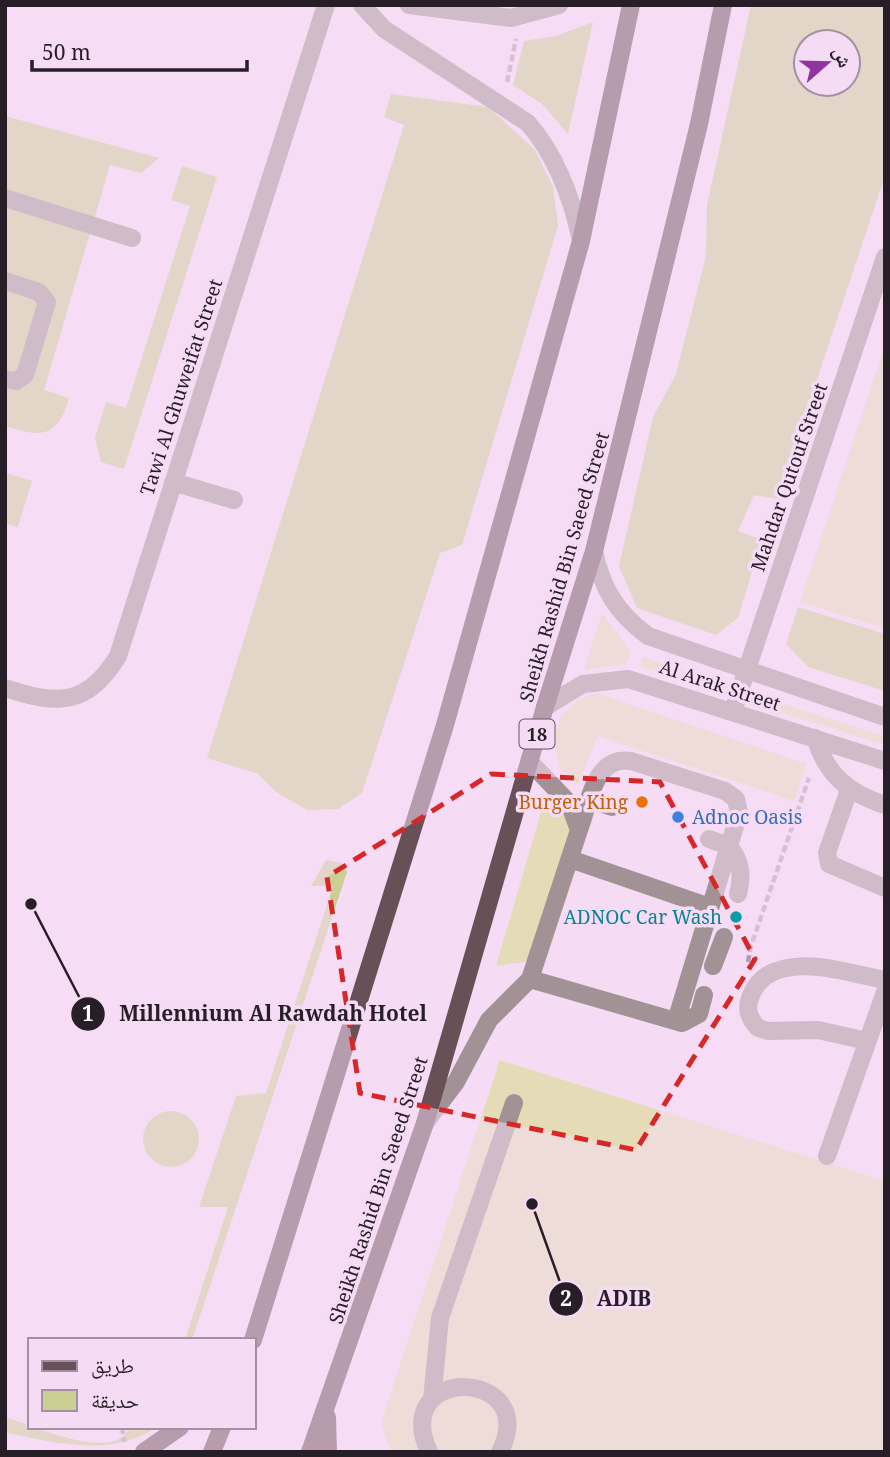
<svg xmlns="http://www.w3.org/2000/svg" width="890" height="1457" viewBox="0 0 890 1457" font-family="'Noto Serif','Noto Naskh Arabic',serif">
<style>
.green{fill:#cccf94;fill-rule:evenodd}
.sand{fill:#e5dcb7}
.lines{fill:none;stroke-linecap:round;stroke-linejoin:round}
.path{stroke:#b19db0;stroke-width:4.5;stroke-dasharray:7 3.5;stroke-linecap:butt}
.service{stroke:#a29296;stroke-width:18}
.minor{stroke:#a29296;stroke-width:18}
.primary{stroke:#694f56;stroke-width:18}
.marked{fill:none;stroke:#d62828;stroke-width:5;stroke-dasharray:14 9;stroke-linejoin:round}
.food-dot{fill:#e8710a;stroke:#f5dcf4;stroke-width:2.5}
.shop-dot{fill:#3f7fe0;stroke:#f5dcf4;stroke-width:2.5}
.culture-dot{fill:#0f9aa8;stroke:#f5dcf4;stroke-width:2.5}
.labels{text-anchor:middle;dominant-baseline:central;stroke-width:7;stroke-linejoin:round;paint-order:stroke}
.shield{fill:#f5dcf4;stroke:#655764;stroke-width:2}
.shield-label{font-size:18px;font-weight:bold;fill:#271e27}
.street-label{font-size:19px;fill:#271e27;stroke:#f5dcf4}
.food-label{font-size:19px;fill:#c56008;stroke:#f5dcf4;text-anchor:end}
.shop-label{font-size:19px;fill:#366cbe;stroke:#f5dcf4;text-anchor:start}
.culture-label{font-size:19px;fill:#0d838f;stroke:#f5dcf4;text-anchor:end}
.leader{fill:none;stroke:#271e27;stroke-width:2.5}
.callout-dot{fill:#271e27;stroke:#f5dcf4;stroke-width:2.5}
.mark-label{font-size:21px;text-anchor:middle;font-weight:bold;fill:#fff}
.callout-label{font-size:21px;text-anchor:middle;font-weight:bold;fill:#271e27;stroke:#f5dcf4;stroke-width:7;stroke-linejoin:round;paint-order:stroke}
</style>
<rect width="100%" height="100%" fill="#f5dcf4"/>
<!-- green -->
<path class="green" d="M751,5H885V176L777,499L754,495L738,531L762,540L738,618L716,635L637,608L619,566L653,417L676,374L706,256L707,205ZM806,42H848V84H806Z
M593,22L568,134L542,104L513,85L524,41L556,36Z
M391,94L488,107L535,150L553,187L558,226L462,545L440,553L362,793L338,809L307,810L276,792L258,774L207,758L404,125L384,117Z
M5,116L159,158L141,173L110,165L44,390L69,398C58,438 41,438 5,426Z
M182,166L217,177L124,469L101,462L95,438L106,402L126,408L190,206L171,200Z
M5,473L32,481L18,527L5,524Z
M798,607L885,634V691L808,667L786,644Z
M326,860L341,863L347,872L192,1340H185L228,1207H199L236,1096L266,1093L333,886H311Z
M143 1139a28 28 0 1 1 56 0a28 28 0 1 1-56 0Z
M5,1417C30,1425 93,1453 119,1439C123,1436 128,1431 131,1427H156C116,1457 55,1444 5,1432Z"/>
<!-- sand -->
<path class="sand" d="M885,346V628L800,602Z
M602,613L631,651L626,664L584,670Z
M643,657L730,685V692L640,667Z
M597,693L806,764L794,801L598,736L578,784L560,768L553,740L561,716L578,700Z
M757,696L885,736V745L760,706Z
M548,788L580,818L538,960L496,966Z
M500,1060L885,1181V1452H391L381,1423Z"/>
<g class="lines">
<!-- path -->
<path class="path" d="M507,82L516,39
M748,962L751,946L809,778
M122,1427L124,1442"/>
<!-- service -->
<path class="service" d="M5,198L132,238
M5,281L39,292L47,302L25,375L16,381L5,379
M173,482L234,500
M5,688C57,705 87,707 118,656L326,5
M815,738C827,775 848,793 885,805
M849,790L827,853L829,864L885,888
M590,800L612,807
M579,830C589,804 594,755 631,761L725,791L736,799L739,813L676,1021
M709,839L729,846
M729,846C741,861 743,875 738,894
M570,859L710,907
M713,966L724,937
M530,979L682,1023L699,1014L704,995
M867,1041L818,1030L768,1031L758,1028C748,1017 745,1008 752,993C774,947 848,973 885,980
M425,1123L456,1082L489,1020L530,979L579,830L569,803L529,761
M827,1156L885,992
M432,1399L440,1318L514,1103
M429,1452C389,1363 542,1368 500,1452"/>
<!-- minor -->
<path class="minor" d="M362,5L384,29L528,123C557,157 572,197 581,241
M409,5L511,18L559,5
M594,551C602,589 617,613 648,636L885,717
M545,707L583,684L628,679L885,761
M733,711L885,257"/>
<!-- primary -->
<path class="primary" d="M253,1340L445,725L581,241L631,5
M327,1417L328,1452
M144,1452L180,1427
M212,1452L222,1427
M310,1452L425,1123L545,707L594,551L699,124L723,5"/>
</g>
<!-- marked area -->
<path d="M0 0H890V1457H0ZM491,774L660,782L755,959L636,1150L360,1093L327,877Z" fill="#f5dcf4" fill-opacity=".55" fill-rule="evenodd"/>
<path class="marked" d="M491,774L660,782L755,959L636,1150L360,1093L327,877Z"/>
<!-- markers -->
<circle class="food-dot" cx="642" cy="802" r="7"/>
<circle class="shop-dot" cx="678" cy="817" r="7"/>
<circle class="culture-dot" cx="736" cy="917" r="7"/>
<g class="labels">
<!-- shield labels -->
<rect class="shield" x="519.5" y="719.5" width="35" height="29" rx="5"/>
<g class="shield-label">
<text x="537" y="734">18</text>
</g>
<!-- street labels -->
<g class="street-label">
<text transform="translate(181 387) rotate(-72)">Tawi Al Ghuweifat Street</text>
<text transform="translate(789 477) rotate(-71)">Mahdar Qutouf Street</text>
<text transform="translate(564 567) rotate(-74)">Sheikh Rashid Bin Saeed Street</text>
<text transform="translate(720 685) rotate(18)">Al Arak Street</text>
<text transform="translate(378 1190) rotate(-72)">Sheikh Rashid Bin Saeed Street</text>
</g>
<!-- food labels -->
<g class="food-label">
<text x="628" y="802">Burger King</text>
</g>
<!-- shop labels -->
<g class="shop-label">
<text x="692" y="817">Adnoc Oasis</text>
</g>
<!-- culture labels -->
<g class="culture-label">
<text x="722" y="917">ADNOC Car Wash</text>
</g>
</g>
<!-- callouts -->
<path class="leader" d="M31 904L88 1014M532 1204L566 1299"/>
<g class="callout-dot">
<circle cx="31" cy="904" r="7"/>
<circle cx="532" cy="1204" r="7"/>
<circle cx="88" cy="1014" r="18"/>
<circle cx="566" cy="1299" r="18"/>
</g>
<g class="mark-label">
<text x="88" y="1021">1</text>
<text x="566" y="1306">2</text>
</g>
<g class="callout-label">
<text x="273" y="1021">Millennium Al Rawdah Hotel</text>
<text x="624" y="1306">ADIB</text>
</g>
<!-- border -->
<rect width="890" height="1457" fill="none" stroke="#271e27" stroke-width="14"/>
<!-- legend -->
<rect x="28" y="1338" width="228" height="91" fill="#f5dcf4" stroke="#a390a2" stroke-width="2"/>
<rect x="42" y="1361" width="35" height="10" fill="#694f56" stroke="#a390a2" stroke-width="2"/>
<text x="91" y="1373" font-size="21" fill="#271e27">طريق</text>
<rect x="42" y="1390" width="35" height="21" fill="#cccf94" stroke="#a390a2" stroke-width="2"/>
<text x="91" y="1408" font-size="21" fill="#271e27">حديقة</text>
<!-- north arrow -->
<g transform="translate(827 63) rotate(70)"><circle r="33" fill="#f5dcf4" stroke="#a390a2" stroke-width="2"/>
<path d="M0-5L12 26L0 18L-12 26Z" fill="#8f35a0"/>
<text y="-10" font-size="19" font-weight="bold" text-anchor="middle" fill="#271e27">ش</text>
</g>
<!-- scale -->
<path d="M32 60v10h215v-10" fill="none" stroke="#271e27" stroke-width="3.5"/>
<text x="42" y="60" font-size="21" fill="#271e27" stroke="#f5dcf4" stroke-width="5" paint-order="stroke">50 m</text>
</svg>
